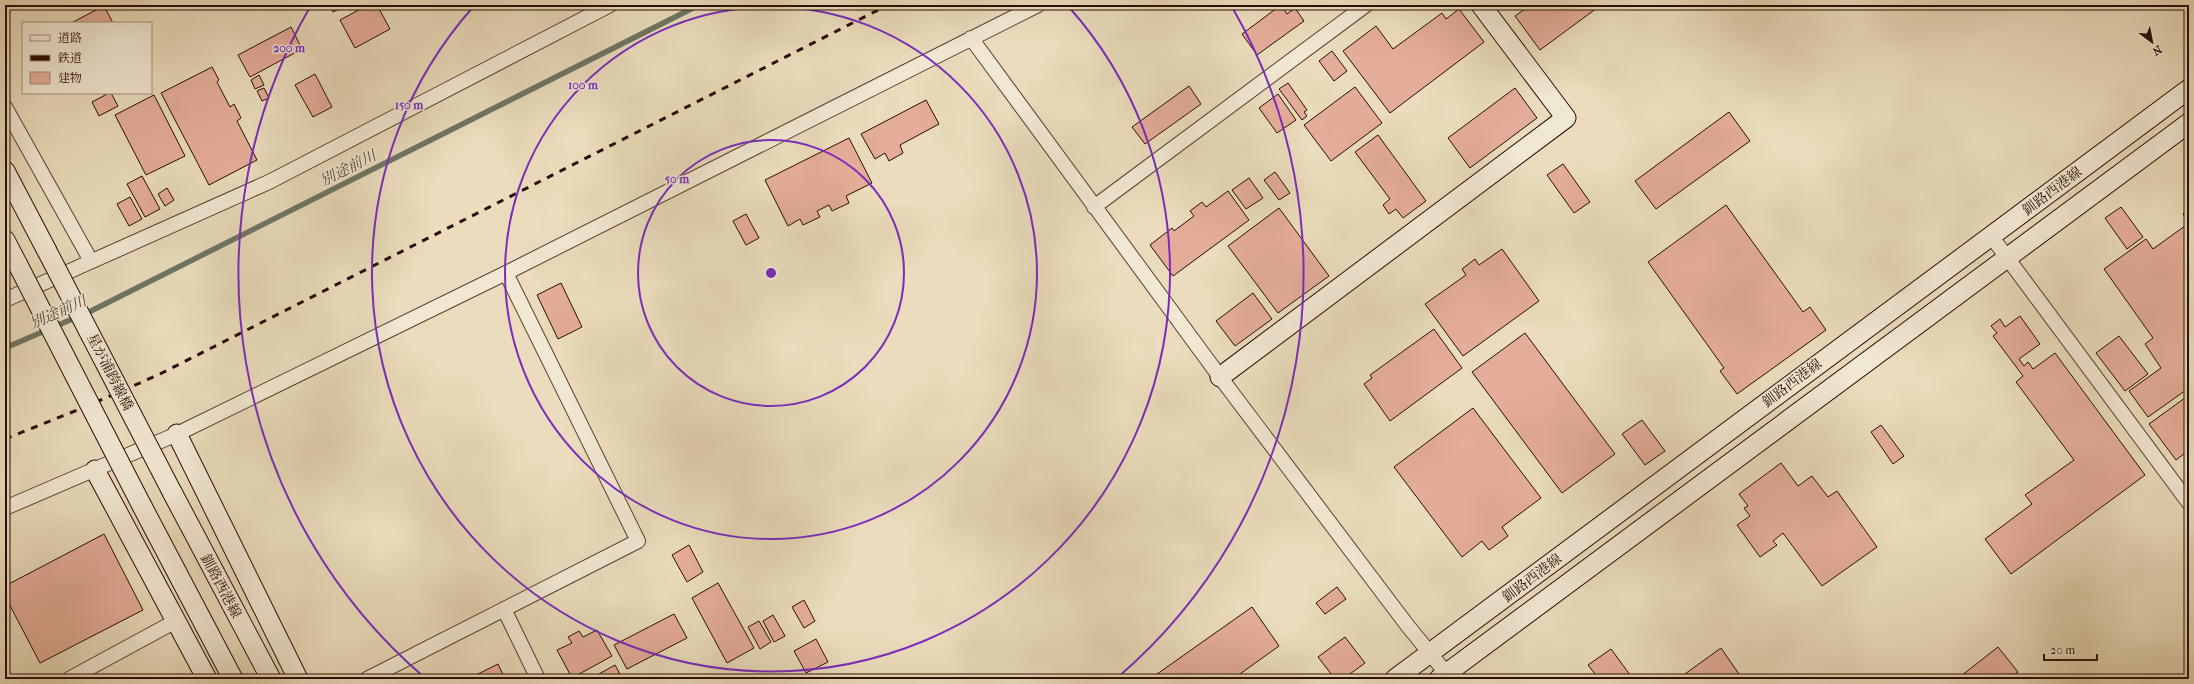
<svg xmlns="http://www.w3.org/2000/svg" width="2194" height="684" viewBox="0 0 2194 684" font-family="'IM FELL French Canon','Noto Serif JP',serif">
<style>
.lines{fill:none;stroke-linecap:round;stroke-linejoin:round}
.stream{stroke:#6d7666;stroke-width:5.5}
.building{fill:#e4ad99;stroke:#2a0c00}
.street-casing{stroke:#5a402f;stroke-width:16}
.secondary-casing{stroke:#2a0c00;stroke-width:21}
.street{stroke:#f1e8d3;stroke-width:14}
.secondary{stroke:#f1e8d3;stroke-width:19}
.rail{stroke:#2a0c00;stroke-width:3;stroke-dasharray:7 7;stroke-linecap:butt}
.secondary-bridge-casing{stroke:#2a0c00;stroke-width:21;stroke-linecap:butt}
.secondary-bridge{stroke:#f1e8d3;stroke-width:19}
.ring{fill:none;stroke:#7b2cbf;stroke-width:2}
.labels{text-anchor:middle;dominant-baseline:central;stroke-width:3;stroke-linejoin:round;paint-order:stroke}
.street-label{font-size:14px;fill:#2a0c00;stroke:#f1e8d3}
.water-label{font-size:15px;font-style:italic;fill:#514a3c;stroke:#f1e8d3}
.centre{fill:#7b2cbf;stroke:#f1e8d3;stroke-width:2}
.ring-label{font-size:12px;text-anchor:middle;font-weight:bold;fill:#7b2cbf;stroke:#f1e8d3;stroke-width:3;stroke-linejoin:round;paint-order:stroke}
</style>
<rect width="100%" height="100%" fill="#eadcbc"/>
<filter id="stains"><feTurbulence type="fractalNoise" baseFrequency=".005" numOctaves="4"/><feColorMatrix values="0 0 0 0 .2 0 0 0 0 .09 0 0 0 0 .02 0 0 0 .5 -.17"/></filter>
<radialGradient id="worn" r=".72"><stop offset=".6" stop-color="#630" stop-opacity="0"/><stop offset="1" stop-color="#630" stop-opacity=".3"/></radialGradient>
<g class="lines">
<!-- stream -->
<path class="stream" d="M5,348L91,311L699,5"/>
</g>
<!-- building -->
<path class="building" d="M330,5H347L333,12Z
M368,5H377L390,29L355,48L340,20Z
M1281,5L1287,14L1295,8L1304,21L1257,55L1242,34Z
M1522,5H1601L1540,50L1515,16L1525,9Z
M104,6L113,23H71Z
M1459,9L1484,42L1390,113L1343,51L1376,26L1393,49L1442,13L1446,19Z
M291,27L302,49L250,77L238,55Z
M1332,51L1347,71L1334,81L1319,61Z
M212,67L219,80L217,82L230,107L234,104L241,118L237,121L257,160L209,185L161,93Z
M315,74L332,107L313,117L295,85Z
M259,75L264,85L255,89L251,80Z
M1288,83L1307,110L1304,112L1307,116L1302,120L1279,89Z
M1189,86L1201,104L1145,144L1132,127Z
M1355,87L1382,123L1331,161L1304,125Z
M264,88L269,98L262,101L257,91Z
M1515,88L1537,118L1470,168L1448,138Z
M109,93H111L118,106L99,116L92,102Z
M1278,94L1296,120L1277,133L1259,108Z
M154,95L185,156L146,175L115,115Z
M926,100L939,124L900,145L903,153L889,161L885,153L875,159L861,134Z
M1729,112L1750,141L1656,209L1635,181Z
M1378,135L1426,201L1403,218L1396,209L1389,214L1383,205L1390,199L1355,152Z
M849,138L872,183L846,196L849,203L832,211L829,205L817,211L820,217L803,225L800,219L788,226L765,180Z
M1563,164L1590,202L1574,213L1547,175Z
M1275,172L1290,193L1279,200L1264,180Z
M142,176L160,209L145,217L127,184Z
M1249,178L1263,198L1246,209L1232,190Z
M167,188L174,200L165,206L158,194Z
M1228,191L1249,220L1173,276L1150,245L1172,228L1174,231L1194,216L1190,211L1202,202L1206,207Z
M130,197L142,219L129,226L117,204Z
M1726,205L1803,312L1810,307L1826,330L1737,394L1720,371L1724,368L1648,262Z
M2121,207L2143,237L2127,249L2105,218Z
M1279,208L1329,276L1278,313L1228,246Z
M2189,209V388L2148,417L2129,391L2161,368L2145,344L2153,338L2104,269L2146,239L2153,249L2189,223L2183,214Z
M746,214L759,238L746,245L733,221Z
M1502,249L1539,301L1463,356L1425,304L1466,275L1462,269L1475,259L1479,265Z
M561,283L582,327L558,339L537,295Z
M1253,293L1272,319L1235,346L1216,321Z
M2020,316L2040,344L2019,359L2024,366L2028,362L2033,369L2055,353L2145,475L2011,574L1985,539L2032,504L2025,495L2074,460L2016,382L2023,376L1993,336L1997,333L1991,326L2000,319L2005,327Z
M1434,329L1462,368L1390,421L1364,384L1372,378L1370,375Z
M1525,333L1615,454L1562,493L1472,372Z
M2119,336L2148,374L2125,391L2096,353Z
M2189,395V450L2176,460L2149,424Z
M1473,408L1541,498L1502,527L1508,536L1489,550L1482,541L1462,557L1394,467Z
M1642,420L1665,451L1645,465L1622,434Z
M1881,425L1904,456L1893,464L1871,432Z
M1781,463L1798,486L1812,476L1828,497L1837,491L1877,547L1822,586L1783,533L1773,541L1777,545L1760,557L1737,525L1750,516L1744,508L1748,506L1739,494Z
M104,534L143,610L40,663L5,596V586Z
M689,545L703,572L687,582L672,555Z
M718,583L754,648L727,663L692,598Z
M1337,587L1346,599L1325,614L1316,603Z
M804,600L815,621L804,628L792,607Z
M1252,607L1279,646L1233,679H1150Z
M674,614L687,638L627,669L614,645Z
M773,615L785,636L774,642L763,621Z
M759,621L771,642L760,649L748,627Z
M597,630L612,656L572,678L557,650L572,643L568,637L579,631L583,637Z
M1345,637L1365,663L1343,679H1335L1318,657Z
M816,639L828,662L806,673L794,651Z
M1998,647L2018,672L2009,679H1963L1961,676Z
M1721,648L1741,677L1738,679H1678Z
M1611,649L1633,679H1599L1588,665Z
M498,664L505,679H468Z
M615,665L622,678L602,679L599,674Z"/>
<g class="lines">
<!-- street casing -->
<g class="street-casing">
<path id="street" d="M971,38L1220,377L1407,625L1451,679
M5,107L91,261
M1094,207L1366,5
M1991,236L2189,503
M5,300L269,182L610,5
M5,508L177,434L506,273L1038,5
M504,609L538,679
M69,679L176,621
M367,679L638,541L506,273"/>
</g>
<!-- secondary casing -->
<g class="secondary-casing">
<path id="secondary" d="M5,171L47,251
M5,240L18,265
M1220,377L1566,118L1481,5
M177,434L298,679
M95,470L207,679
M172,492L271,679
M142,506L233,679
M1395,679L2189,89
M1439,679L2189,123"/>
</g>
<!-- street -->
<use href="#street" class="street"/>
<!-- secondary -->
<use href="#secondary" class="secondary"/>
<!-- rail -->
<path class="rail" d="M5,439L80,409L158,375L888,5"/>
<!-- secondary-bridge casing -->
<g class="secondary-bridge-casing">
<path id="secondary-bridge" d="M47,251L172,492
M18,265L142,506"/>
</g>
<!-- secondary-bridge -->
<use href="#secondary-bridge" class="secondary-bridge"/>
</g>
<!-- distance rings -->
<g class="ring">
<circle cx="771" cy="273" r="133"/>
<circle cx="771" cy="273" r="266"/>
<path d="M1068 6A399 399 0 1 1 474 6"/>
<path d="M425 678A532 532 0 0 1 310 7M1232 7A532 532 0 0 1 1117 678"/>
</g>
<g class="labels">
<!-- street labels -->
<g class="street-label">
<text transform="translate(2052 191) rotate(-37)">釧路西港線</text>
<text transform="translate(110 372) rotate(63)">星が浦跨線橋</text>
<text transform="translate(1792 383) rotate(-37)">釧路西港線</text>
<text transform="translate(1532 578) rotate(-37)">釧路西港線</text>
<text transform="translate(221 586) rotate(62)">釧路西港線</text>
</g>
<!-- water labels -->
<g class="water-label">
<text transform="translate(348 168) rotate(-27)">別途前川</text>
<text transform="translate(58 312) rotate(-24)">別途前川</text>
</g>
</g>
<circle cx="771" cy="273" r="6" class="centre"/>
<g class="ring-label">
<text x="289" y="52">200 m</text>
<text x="583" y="89">100 m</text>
<text x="409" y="109">150 m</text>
<text x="677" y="183">50 m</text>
</g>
<!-- margin -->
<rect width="2194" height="684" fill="none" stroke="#eadcbc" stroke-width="20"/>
<rect x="6" y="6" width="2182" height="672" fill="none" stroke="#2a0c00" stroke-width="2"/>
<rect x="10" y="10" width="2174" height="664" fill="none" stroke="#2a0c00"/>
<!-- legend -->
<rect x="22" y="22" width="130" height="72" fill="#f1e8d3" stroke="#a1907f"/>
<rect x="30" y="35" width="20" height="6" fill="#f1e8d3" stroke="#a1907f"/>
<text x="58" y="42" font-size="12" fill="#2a0c00">道路</text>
<rect x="30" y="55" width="20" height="6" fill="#2a0c00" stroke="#a1907f"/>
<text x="58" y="62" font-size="12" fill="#2a0c00">鉄道</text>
<rect x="30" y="72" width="20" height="12" fill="#e4ad99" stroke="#a1907f"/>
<text x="58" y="82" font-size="12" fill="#2a0c00">建物</text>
<!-- north arrow -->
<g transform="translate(2152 42) rotate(148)" stroke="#f1e8d3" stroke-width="3" paint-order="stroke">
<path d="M0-3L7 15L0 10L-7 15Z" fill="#2a0c00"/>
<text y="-6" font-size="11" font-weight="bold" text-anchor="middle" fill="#2a0c00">N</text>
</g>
<!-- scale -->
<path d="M2044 654v6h53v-6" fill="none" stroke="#2a0c00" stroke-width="2"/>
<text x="2050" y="654" font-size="12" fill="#2a0c00" stroke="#f1e8d3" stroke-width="3" paint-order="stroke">20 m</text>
<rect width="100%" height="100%" filter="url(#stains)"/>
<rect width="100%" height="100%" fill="url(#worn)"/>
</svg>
